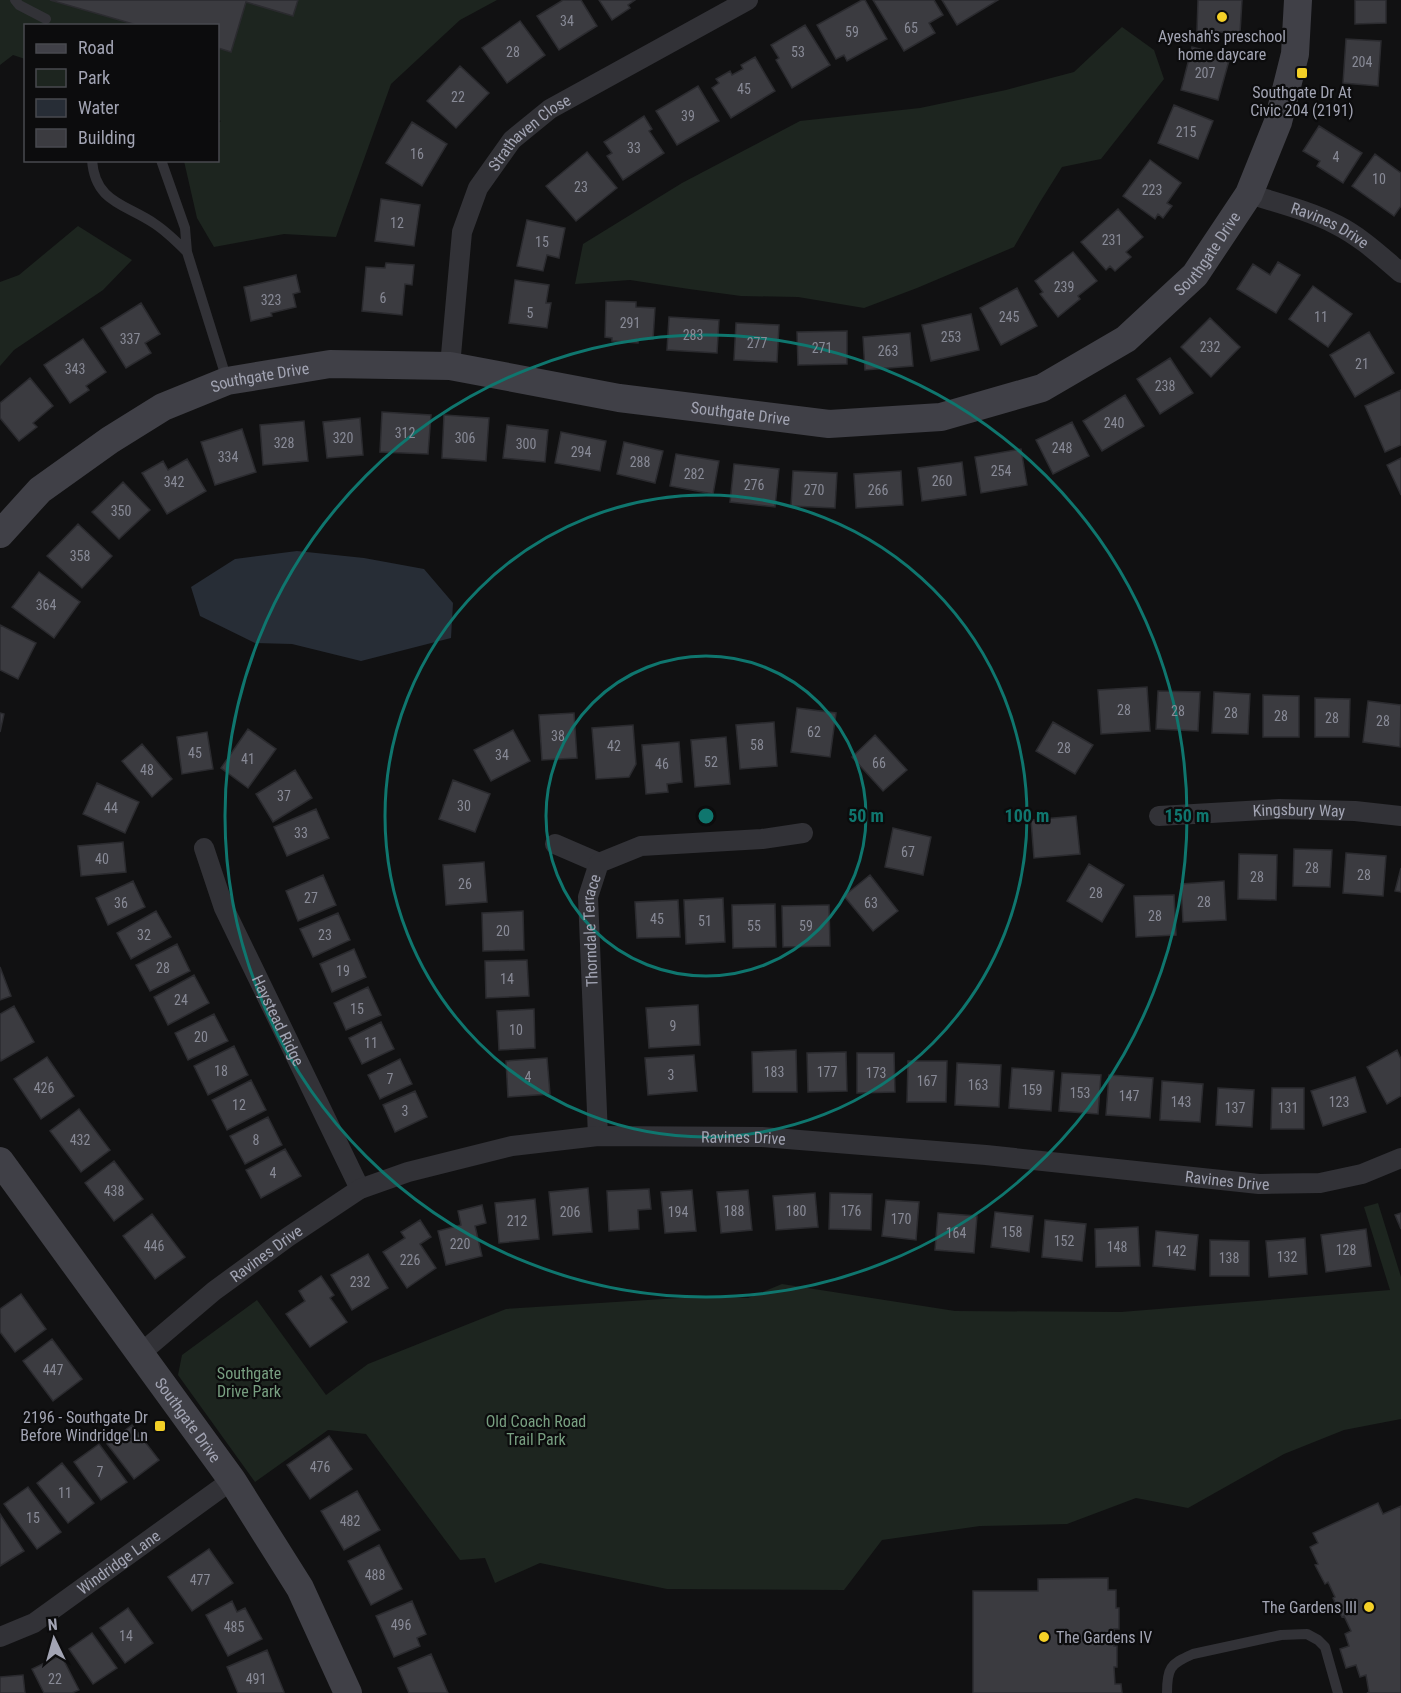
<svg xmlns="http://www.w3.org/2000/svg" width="1401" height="1693" viewBox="0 0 1401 1693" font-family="'Roboto Condensed',sans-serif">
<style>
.green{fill:#1d251f}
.water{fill:#272d36}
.building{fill:#3b3b40;stroke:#2b2b2f;stroke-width:1.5}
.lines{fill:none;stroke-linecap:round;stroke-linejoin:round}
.lane{stroke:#323237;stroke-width:10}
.street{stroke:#323237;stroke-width:20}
.secondary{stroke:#404047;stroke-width:28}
.ring{fill:none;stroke:#0f766e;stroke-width:3}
.poi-dot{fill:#f4d027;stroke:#0c0c0d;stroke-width:2}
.labels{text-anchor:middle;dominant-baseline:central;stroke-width:4.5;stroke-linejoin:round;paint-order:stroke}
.number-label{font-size:14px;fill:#888a96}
.poi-label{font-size:16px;fill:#a2a4b3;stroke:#0c0c0d}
.street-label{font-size:16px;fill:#a2a4b3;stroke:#0c0c0d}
.park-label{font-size:16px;fill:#789f81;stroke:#0c0c0d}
.centre{fill:#0f766e;stroke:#0c0c0d;stroke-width:3}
.ring-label{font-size:18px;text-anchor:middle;font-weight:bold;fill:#0f766e;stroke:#0c0c0d;stroke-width:4.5;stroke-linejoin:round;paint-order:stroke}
</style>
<rect width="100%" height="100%" fill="#111112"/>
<!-- green -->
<path class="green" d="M0,0H497L460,20L391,84L336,237L284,234L214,247L197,218L184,161L218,160V123L221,121L218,120V26H26L25,59L13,55L0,65Z
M1122,27L1154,50L1164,79L1101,159L1062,167L1040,202L1014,247L917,288L864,308L798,297L741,296L689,289L630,280L575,284L583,244L682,183L800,121L920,108L1006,90L1074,72Z
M78,226L132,260L103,290L14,350L0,366V282L19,275Z
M1378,1203L1401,1277V1419L1344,1430L1284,1454L1188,1508L1136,1498L1067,1524L980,1526L882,1540L844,1590L667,1589L540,1563L495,1583L485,1558L460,1560L366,1434L328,1430L255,1482L178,1375L182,1355L257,1300L326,1395L368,1364L506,1309L711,1296L748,1298L782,1284L955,1311L1121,1312L1390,1290L1364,1207Z"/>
<!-- water -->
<path class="water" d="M297,551L364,558L424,569L453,603L451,638L361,661L292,644L255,643L200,616L191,587L235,559Z"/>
<!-- building -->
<path class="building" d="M50,0H298L293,16L246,2L231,52L218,48V26H140Z
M563,0H581L597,26L559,50L537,16Z
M599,0H635L628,5L630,8L612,20Z
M862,0H865L887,39L847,61L844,55L836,59L817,25Z
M873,0H934L943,15L929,23L935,33L904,51Z
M942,0H998L957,25Z
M1198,0H1242L1240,33L1197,31Z
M1355,0H1386V23L1355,24Z
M520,21L545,55L507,83L482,48Z
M805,25L830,65L792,88L776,60L779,58L771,45Z
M1346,39L1381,41L1378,86L1343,83Z
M1192,47L1230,57L1218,100L1181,90Z
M755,57L775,91L731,118L712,88L719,83L716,79L730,71L732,75L743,69L741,65Z
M460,66L489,93L456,128L427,101Z
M698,86L719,121L677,145L656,111Z
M1174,105L1213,121L1198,159L1158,143Z
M644,116L652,129L649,131L664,153L623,180L607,156L612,153L604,142Z
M412,122L447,144L422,186L386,163Z
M1319,126L1362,153L1343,183L1317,166L1320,161L1303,151Z
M587,152L617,188L576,221L546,186Z
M1375,154L1401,173V206L1394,216L1352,186Z
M1150,160L1181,183L1167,203L1172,206L1163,218L1158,214L1155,219L1123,196Z
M381,199L420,205L414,246L375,241Z
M1118,209L1143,237L1126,252L1131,257L1115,271L1110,266L1106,270L1081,242Z
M527,220L565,228L559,258L547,255L543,271L517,266Z
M1073,252L1097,281L1078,296L1080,299L1058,317L1040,294L1043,292L1035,281Z
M1278,262L1300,275L1276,313L1237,289L1253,264L1270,275Z
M386,263L414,265L412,285L405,284L402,315L362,311L366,267L385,268Z
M296,275L300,292L293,294L296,307L271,313L272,316L251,321L244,287Z
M515,280L549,285L546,303H551L547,328L509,323Z
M1313,286L1352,314L1328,347L1289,319Z
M1017,288L1037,326L1001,345L980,308Z
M606,301L636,302V307L655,308L653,339H638V343L612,341V338L605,337Z
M141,303L160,334L145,343L151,353L126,368L101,328Z
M971,314L979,350L931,361L922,325Z
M669,317L719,320L717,353L667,350Z
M1210,318L1240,347L1211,377L1181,347Z
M736,323L779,325L777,362L734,360Z
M847,331V364L798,365L797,332Z
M1369,332L1394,373L1355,397L1330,355Z
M910,333L913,366L865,370L863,337Z
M83,339L106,372L86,386L89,390L70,403L44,365Z
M1170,358L1193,393L1160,414L1137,379Z
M30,378L53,406L33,423L37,427L19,441L0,418V403Z
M1401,390V445L1385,452L1365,406Z
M1125,395L1144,426L1102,451L1083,421Z
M382,412L431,415L428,454L380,452Z
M444,415L489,418L486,461L442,458Z
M360,418L363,455L327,458L323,422Z
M304,421L308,461L263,465L260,425Z
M1072,422L1089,456L1053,474L1036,440Z
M507,425L548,430L545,462L503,458Z
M242,429L256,472L215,485L201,442Z
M561,432L606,441L600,471L555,463Z
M624,442L663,451L655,483L617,474Z
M1021,449L1027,485L981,493L975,457Z
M676,454L719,461L713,494L670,486Z
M1401,458V495L1387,465Z
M187,459L206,491L167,514L142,473L163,461L168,470Z
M962,462L966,495L922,501L918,468Z
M734,464L779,469L775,507L730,502Z
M793,471L837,473L835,508L791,506Z
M901,471L903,505L856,508L854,474Z
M123,482L150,510L119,539L92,512Z
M78,524L112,556L82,588L47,556Z
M39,572L80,602L54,638L12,607Z
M0,625L36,643L18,679L0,670Z
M1147,687L1150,731L1101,734L1098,690Z
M1158,691L1200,692L1198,731L1156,729Z
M1214,692L1250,694L1248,734L1212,733Z
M1263,695L1299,696V737H1263Z
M1315,698L1350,699L1349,737H1315Z
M1368,701L1401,705L1400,747L1363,742Z
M797,708L836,713L830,757L791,752Z
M0,713L4,714L0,732Z
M574,713L577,758L542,760L539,715Z
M774,722L777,766L740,769L736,725Z
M1053,722L1093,745L1075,774L1036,751Z
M633,725L636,764L629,777L596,779L592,728Z
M248,729L276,749L248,788L221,768Z
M513,730L530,761L491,781L474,750Z
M207,732L213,769L182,774L177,737Z
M875,735L907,770L883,791L852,757Z
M726,737L730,784L695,787L691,740Z
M679,742L682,782L667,784L668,792L646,794L642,745Z
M142,744L172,779L152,797L122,761Z
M295,770L312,798L273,822L256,794Z
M453,780L490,794L475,832L439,819Z
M97,783L139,802L125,833L83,814Z
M316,809L329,838L287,856L274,827Z
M1076,816L1080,854L1034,858L1031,820Z
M893,828L931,837L923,875L885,867Z
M123,842L126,872L81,876L78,846Z
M1294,849L1332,850L1330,887L1293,886Z
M1346,853L1386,856L1383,896L1343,893Z
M1239,854L1277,855L1276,900L1238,899Z
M484,862L487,902L446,905L443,865Z
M1089,864L1124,885L1102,922L1067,901Z
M1401,868V892L1395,891Z
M323,875L336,905L298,921L286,891Z
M870,875L898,911L873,931L844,896Z
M133,881L145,907L108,925L96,898Z
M1224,881L1226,920L1183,922L1181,884Z
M1174,895L1176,935L1136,937L1134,896Z
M723,898L725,942L686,944L684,900Z
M678,900L680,937L637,938L635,902Z
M775,904L776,947L733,948L732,905Z
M829,905L830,946L783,947L782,906Z
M156,911L171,937L131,959L117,933Z
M523,911L524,950L483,951L482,913Z
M338,913L350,940L313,957L300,929Z
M177,944L190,971L150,991L136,965Z
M354,949L366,977L332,992L320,964Z
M527,960L529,996L486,998L485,961Z
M0,967L11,996L0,1000Z
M194,975L209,1003L168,1025L154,997Z
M368,987L381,1015L346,1030L334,1003Z
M698,1005L700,1045L649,1048L646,1008Z
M14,1006L34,1042L1,1061L0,1058V1014Z
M534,1009L535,1048L499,1050L497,1011Z
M214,1014L228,1041L188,1060L175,1033Z
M381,1022L394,1049L362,1064L349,1038Z
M234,1046L248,1075L208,1095L194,1066Z
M796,1050L797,1092H753L752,1052Z
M1397,1050L1401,1059V1096L1387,1104L1367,1067Z
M846,1052L847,1091L808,1092L807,1053Z
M857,1053H894L895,1092L857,1093Z
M694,1055L697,1091L648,1095L645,1058Z
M47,1057L74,1096L41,1119L14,1079Z
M547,1058L550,1094L508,1097L506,1061Z
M400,1059L412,1084L380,1099L368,1075Z
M908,1061H947L946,1102H907Z
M957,1063L1001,1065L999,1107L955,1105Z
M1012,1068L1054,1071L1051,1111L1009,1108Z
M1062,1073L1101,1075L1098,1114L1059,1111Z
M1109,1075L1153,1078L1150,1118L1106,1115Z
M1355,1077L1366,1112L1323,1126L1311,1091Z
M251,1080L266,1110L227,1130L212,1100Z
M1162,1081L1203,1084L1200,1122L1160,1120Z
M1218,1088L1254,1090L1252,1127L1216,1125Z
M1272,1088H1304V1129H1271Z
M415,1091L427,1117L395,1132L383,1105Z
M79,1109L110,1150L81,1172L50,1131Z
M268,1117L282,1145L245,1164L230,1136Z
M285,1149L301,1176L261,1198L246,1170Z
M114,1161L143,1199L114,1221L85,1183Z
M588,1188L592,1232L553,1235L549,1192Z
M649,1189L651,1209L638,1210L639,1229L609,1231L607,1191Z
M692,1190L696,1231L665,1233L661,1192Z
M748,1190L752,1230L721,1233L717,1192Z
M815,1193L818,1227L776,1230L773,1196Z
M830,1193L872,1194L871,1230L829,1229Z
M535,1199L539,1239L499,1243L495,1203Z
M886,1200L919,1202L916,1240L882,1236Z
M482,1205L486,1223L475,1226L482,1256L446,1265L438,1231L461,1225L458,1211Z
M995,1212L1033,1216L1029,1252L991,1247Z
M938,1213L977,1216L974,1253L935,1250Z
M1401,1213V1229L1395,1215Z
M152,1214L185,1257L155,1279L123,1236Z
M420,1220L431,1237L420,1244L436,1268L407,1288L383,1252L405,1238L401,1232Z
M1045,1220L1086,1224L1082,1261L1042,1257Z
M1138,1227L1140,1266L1096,1267L1095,1229Z
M1366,1229L1371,1266L1326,1272L1321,1235Z
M1156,1231L1198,1235L1195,1270L1153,1266Z
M1305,1238L1307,1274L1269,1277L1266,1241Z
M1210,1240L1249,1241V1276H1210Z
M368,1254L388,1288L352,1310L331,1275Z
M321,1276L334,1295L330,1298L347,1322L310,1347L286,1314L305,1301L299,1291Z
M21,1294L46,1329L15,1352L0,1332V1309Z
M52,1339L82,1379L53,1401L23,1361Z
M132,1425L159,1460L134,1479L107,1444Z
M329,1436L352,1469L310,1499L287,1465Z
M99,1444L127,1482L101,1500L74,1462Z
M62,1463L94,1503L68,1523L37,1483Z
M28,1487L61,1532L37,1549L4,1504Z
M357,1491L380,1530L344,1550L321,1511Z
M1378,1503L1383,1514L1401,1506V1693H1367L1369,1692L1366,1675L1360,1677L1356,1665L1346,1668L1340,1649L1349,1646L1345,1634L1351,1631L1344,1616L1342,1617L1333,1598L1335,1597L1328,1582L1325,1584L1315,1565L1318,1564L1310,1547L1318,1543L1313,1533Z
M0,1514L24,1551L0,1566Z
M379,1545L402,1589L371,1605L348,1561Z
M209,1549L233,1583L192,1611L168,1577Z
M1108,1578V1590H1116V1608H1119V1629H1114V1646H1117V1667H1114L1115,1684H1121L1122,1693H973V1591H1038V1579Z
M232,1601L237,1612L245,1608L262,1639L228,1656L206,1615Z
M412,1601L426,1634L417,1638L420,1646L394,1657L376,1616Z
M128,1608L153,1643L125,1663L100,1628Z
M92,1633L117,1668L93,1684L69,1649Z
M267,1650L284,1692L281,1693H238L227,1667Z
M431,1654L448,1693H409L398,1668Z
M61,1655L79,1690L72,1693H44L32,1669Z
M23,1675L25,1693H0V1677Z"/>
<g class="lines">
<!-- lane -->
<path class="lane" d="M15,0L19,5L46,19
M92,160C95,203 126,204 155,224C167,232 177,242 187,252
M161,160L185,228L187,252L227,380
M1167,1693C1167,1668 1170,1664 1193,1654L1281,1635L1307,1634L1318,1640L1325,1647L1338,1693"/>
<!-- street -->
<g class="street">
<path id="s1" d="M1249,194C1278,203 1310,211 1337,225C1361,237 1381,256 1401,273"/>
<path id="s2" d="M450,366L462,232L478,188L512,140L550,109L748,0"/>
<path id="s3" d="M1159,816L1279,809L1355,811L1401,816"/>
<path d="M555,844L599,863"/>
<path id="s4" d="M204,848L224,908L360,1189"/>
<path id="s5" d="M598,1136L588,897L599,863L641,846L762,839L803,833"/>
<path id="s6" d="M141,1353L214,1291L288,1237L360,1189L408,1172L512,1146L598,1136L762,1137L986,1155L1259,1184L1320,1183L1362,1174L1401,1158"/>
<path id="s7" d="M0,1637L34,1623L232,1480"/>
</g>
<!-- secondary -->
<g class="secondary">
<path id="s8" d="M0,534L40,490L110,440L163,407L227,381L330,364L450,366L619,398L829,424L941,417L1042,388L1126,339L1195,275L1249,194L1278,122L1295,54L1298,0"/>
<path id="s9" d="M0,1161L232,1480L300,1588L348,1693"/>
</g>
</g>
<!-- distance rings -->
<g class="ring">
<circle cx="706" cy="816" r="160"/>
<circle cx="706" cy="816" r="321"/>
<circle cx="706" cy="816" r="481"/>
</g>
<!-- markers -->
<g class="poi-dot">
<circle cx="1222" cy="17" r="6"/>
<rect x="1296" y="67" width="12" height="12" rx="3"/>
<rect x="154" y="1420" width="12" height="12" rx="3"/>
<circle cx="1369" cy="1607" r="6"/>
<circle cx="1044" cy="1637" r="6"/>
</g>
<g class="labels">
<!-- number labels -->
<g class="number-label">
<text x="567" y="21">34</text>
<text x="911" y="28">65</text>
<text x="852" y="32">59</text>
<text x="513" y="52">28</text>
<text x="798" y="52">53</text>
<text x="1362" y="62">204</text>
<text x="1205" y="73">207</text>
<text x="744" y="89">45</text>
<text x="458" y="97">22</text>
<text x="688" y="116">39</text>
<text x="1186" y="132">215</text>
<text x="634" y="148">33</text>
<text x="417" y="154">16</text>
<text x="1336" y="157">4</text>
<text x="1379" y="179">10</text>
<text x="581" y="187">23</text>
<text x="1152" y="190">223</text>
<text x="397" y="223">12</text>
<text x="1112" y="240">231</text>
<text x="542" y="242">15</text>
<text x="1064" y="287">239</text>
<text x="383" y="298">6</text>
<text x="271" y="300">323</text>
<text x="530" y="313">5</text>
<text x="1009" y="317">245</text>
<text x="1321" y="317">11</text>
<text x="630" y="323">291</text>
<text x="693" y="335">283</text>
<text x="951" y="337">253</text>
<text x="130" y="339">337</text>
<text x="757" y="343">277</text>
<text x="1210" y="347">232</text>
<text x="822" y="348">271</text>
<text x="888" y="351">263</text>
<text x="1362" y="364">21</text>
<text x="75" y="369">343</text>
<text x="1165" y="386">238</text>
<text x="1114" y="423">240</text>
<text x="405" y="433">312</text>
<text x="343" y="438">320</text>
<text x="465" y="438">306</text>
<text x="284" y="443">328</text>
<text x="526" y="444">300</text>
<text x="1062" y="448">248</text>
<text x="581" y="452">294</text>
<text x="228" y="457">334</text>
<text x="640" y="462">288</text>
<text x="1001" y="471">254</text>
<text x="694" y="474">282</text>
<text x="942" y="481">260</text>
<text x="174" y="482">342</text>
<text x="754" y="485">276</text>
<text x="814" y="490">270</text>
<text x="878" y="490">266</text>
<text x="121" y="511">350</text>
<text x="80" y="556">358</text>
<text x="46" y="605">364</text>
<text x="1124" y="710">28</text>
<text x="1178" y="711">28</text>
<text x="1231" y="713">28</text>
<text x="1281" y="716">28</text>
<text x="1332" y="718">28</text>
<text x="1383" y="721">28</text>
<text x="814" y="732">62</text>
<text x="558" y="736">38</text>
<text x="757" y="745">58</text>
<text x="614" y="746">42</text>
<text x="1064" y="748">28</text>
<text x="195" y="753">45</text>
<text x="502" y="755">34</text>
<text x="248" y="759">41</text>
<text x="711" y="762">52</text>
<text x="879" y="763">66</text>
<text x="662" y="764">46</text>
<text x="147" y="770">48</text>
<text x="284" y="796">37</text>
<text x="464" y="806">30</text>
<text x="111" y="808">44</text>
<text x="301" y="833">33</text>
<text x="908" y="852">67</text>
<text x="102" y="859">40</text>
<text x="1312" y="868">28</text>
<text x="1364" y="875">28</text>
<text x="1257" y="877">28</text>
<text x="465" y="884">26</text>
<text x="1096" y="893">28</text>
<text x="311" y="898">27</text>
<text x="1204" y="902">28</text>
<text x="121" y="903">36</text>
<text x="871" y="903">63</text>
<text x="1155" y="916">28</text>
<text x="657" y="919">45</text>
<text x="705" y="921">51</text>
<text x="754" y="926">55</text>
<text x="806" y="926">59</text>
<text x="503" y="931">20</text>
<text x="144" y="935">32</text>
<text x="325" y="935">23</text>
<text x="163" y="968">28</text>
<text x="343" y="971">19</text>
<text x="507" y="979">14</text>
<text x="181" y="1000">24</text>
<text x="357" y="1009">15</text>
<text x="673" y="1026">9</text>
<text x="516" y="1030">10</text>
<text x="201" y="1037">20</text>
<text x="371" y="1043">11</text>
<text x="221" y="1071">18</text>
<text x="774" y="1072">183</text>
<text x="827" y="1072">177</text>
<text x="876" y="1073">173</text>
<text x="671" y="1075">3</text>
<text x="528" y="1077">4</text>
<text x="390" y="1079">7</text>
<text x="927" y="1081">167</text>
<text x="978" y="1085">163</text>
<text x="44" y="1088">426</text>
<text x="1032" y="1090">159</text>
<text x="1080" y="1093">153</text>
<text x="1129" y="1096">147</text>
<text x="1181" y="1102">143</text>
<text x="1339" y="1102">123</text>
<text x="239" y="1105">12</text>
<text x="1235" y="1108">137</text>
<text x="1288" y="1108">131</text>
<text x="405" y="1111">3</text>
<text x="80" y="1140">432</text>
<text x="256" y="1140">8</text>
<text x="273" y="1173">4</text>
<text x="114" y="1191">438</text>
<text x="734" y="1211">188</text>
<text x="796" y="1211">180</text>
<text x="851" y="1211">176</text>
<text x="570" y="1212">206</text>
<text x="678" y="1212">194</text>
<text x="901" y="1219">170</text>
<text x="517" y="1221">212</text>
<text x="1012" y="1232">158</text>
<text x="956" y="1233">164</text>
<text x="1064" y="1241">152</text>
<text x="460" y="1244">220</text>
<text x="154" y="1246">446</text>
<text x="1117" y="1247">148</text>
<text x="1346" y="1250">128</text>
<text x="1176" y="1251">142</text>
<text x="1287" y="1257">132</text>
<text x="1229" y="1258">138</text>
<text x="410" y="1260">226</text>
<text x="360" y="1282">232</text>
<text x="53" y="1370">447</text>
<text x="320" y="1467">476</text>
<text x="100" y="1472">7</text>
<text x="65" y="1493">11</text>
<text x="33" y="1518">15</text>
<text x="350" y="1521">482</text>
<text x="375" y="1575">488</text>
<text x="200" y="1580">477</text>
<text x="401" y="1625">496</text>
<text x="234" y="1627">485</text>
<text x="126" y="1636">14</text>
<text x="55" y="1679">22</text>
<text x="256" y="1679">491</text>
</g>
<!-- poi labels -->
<g class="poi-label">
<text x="1222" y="36">Ayeshah's preschool<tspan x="1222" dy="18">home daycare</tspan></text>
<text x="1302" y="92">Southgate Dr At<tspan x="1302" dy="18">Civic 204 (2191)</tspan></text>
<text x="148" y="1417" text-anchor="end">2196 - Southgate Dr<tspan x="148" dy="18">Before Windridge Ln</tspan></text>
<text x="1357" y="1607" text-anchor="end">The Gardens III</text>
<text x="1056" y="1637" text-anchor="start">The Gardens IV</text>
</g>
<!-- street labels -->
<g class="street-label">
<text stroke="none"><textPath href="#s2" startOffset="258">Strathaven Close</textPath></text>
<text stroke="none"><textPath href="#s1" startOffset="87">Ravines Drive</textPath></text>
<text stroke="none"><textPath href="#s8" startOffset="1318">Southgate Drive</textPath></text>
<text stroke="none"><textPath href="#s8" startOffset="310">Southgate Drive</textPath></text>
<text stroke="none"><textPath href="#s8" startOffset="796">Southgate Drive</textPath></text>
<text stroke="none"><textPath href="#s3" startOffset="140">Kingsbury Way</textPath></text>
<text stroke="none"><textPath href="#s5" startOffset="206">Thorndale Terrace</textPath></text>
<text stroke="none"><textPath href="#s4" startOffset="188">Haystead Ridge</textPath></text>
<text stroke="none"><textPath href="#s6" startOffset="664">Ravines Drive</textPath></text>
<text stroke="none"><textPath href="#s6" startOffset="1150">Ravines Drive</textPath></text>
<text stroke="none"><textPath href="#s6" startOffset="160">Ravines Drive</textPath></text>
<text stroke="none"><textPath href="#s9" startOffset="320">Southgate Drive</textPath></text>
<text stroke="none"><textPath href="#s7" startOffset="141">Windridge Lane</textPath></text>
</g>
<!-- park labels -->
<g class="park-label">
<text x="249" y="1373">Southgate<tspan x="249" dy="18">Drive Park</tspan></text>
<text x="536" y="1421">Old Coach Road<tspan x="536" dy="18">Trail Park</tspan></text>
</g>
</g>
<circle cx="706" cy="816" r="9" class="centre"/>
<g class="ring-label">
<text x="866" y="822">50 m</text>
<text x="1027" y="822">100 m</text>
<text x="1187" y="822">150 m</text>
</g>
<!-- legend -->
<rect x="24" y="24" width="195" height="138" fill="#0c0c0d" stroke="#48494f" stroke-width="1.5"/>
<rect x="36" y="44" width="30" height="9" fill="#404047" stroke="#48494f" stroke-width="1.5"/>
<text x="78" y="54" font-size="18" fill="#a2a4b3">Road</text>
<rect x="36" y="69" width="30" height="18" fill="#1d251f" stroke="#48494f" stroke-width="1.5"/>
<text x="78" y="84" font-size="18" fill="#a2a4b3">Park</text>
<rect x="36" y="99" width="30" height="18" fill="#272d36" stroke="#48494f" stroke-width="1.5"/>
<text x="78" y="114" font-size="18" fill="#a2a4b3">Water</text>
<rect x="36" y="129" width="30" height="18" fill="#3b3b40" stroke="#48494f" stroke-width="1.5"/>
<text x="78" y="144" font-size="18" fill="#a2a4b3">Building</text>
<!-- north arrow -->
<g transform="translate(54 1639) rotate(355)" stroke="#0c0c0d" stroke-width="4.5" paint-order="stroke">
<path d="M0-4.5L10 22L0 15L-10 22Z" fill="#a2a4b3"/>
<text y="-9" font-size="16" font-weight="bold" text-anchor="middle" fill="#a2a4b3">N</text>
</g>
</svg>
